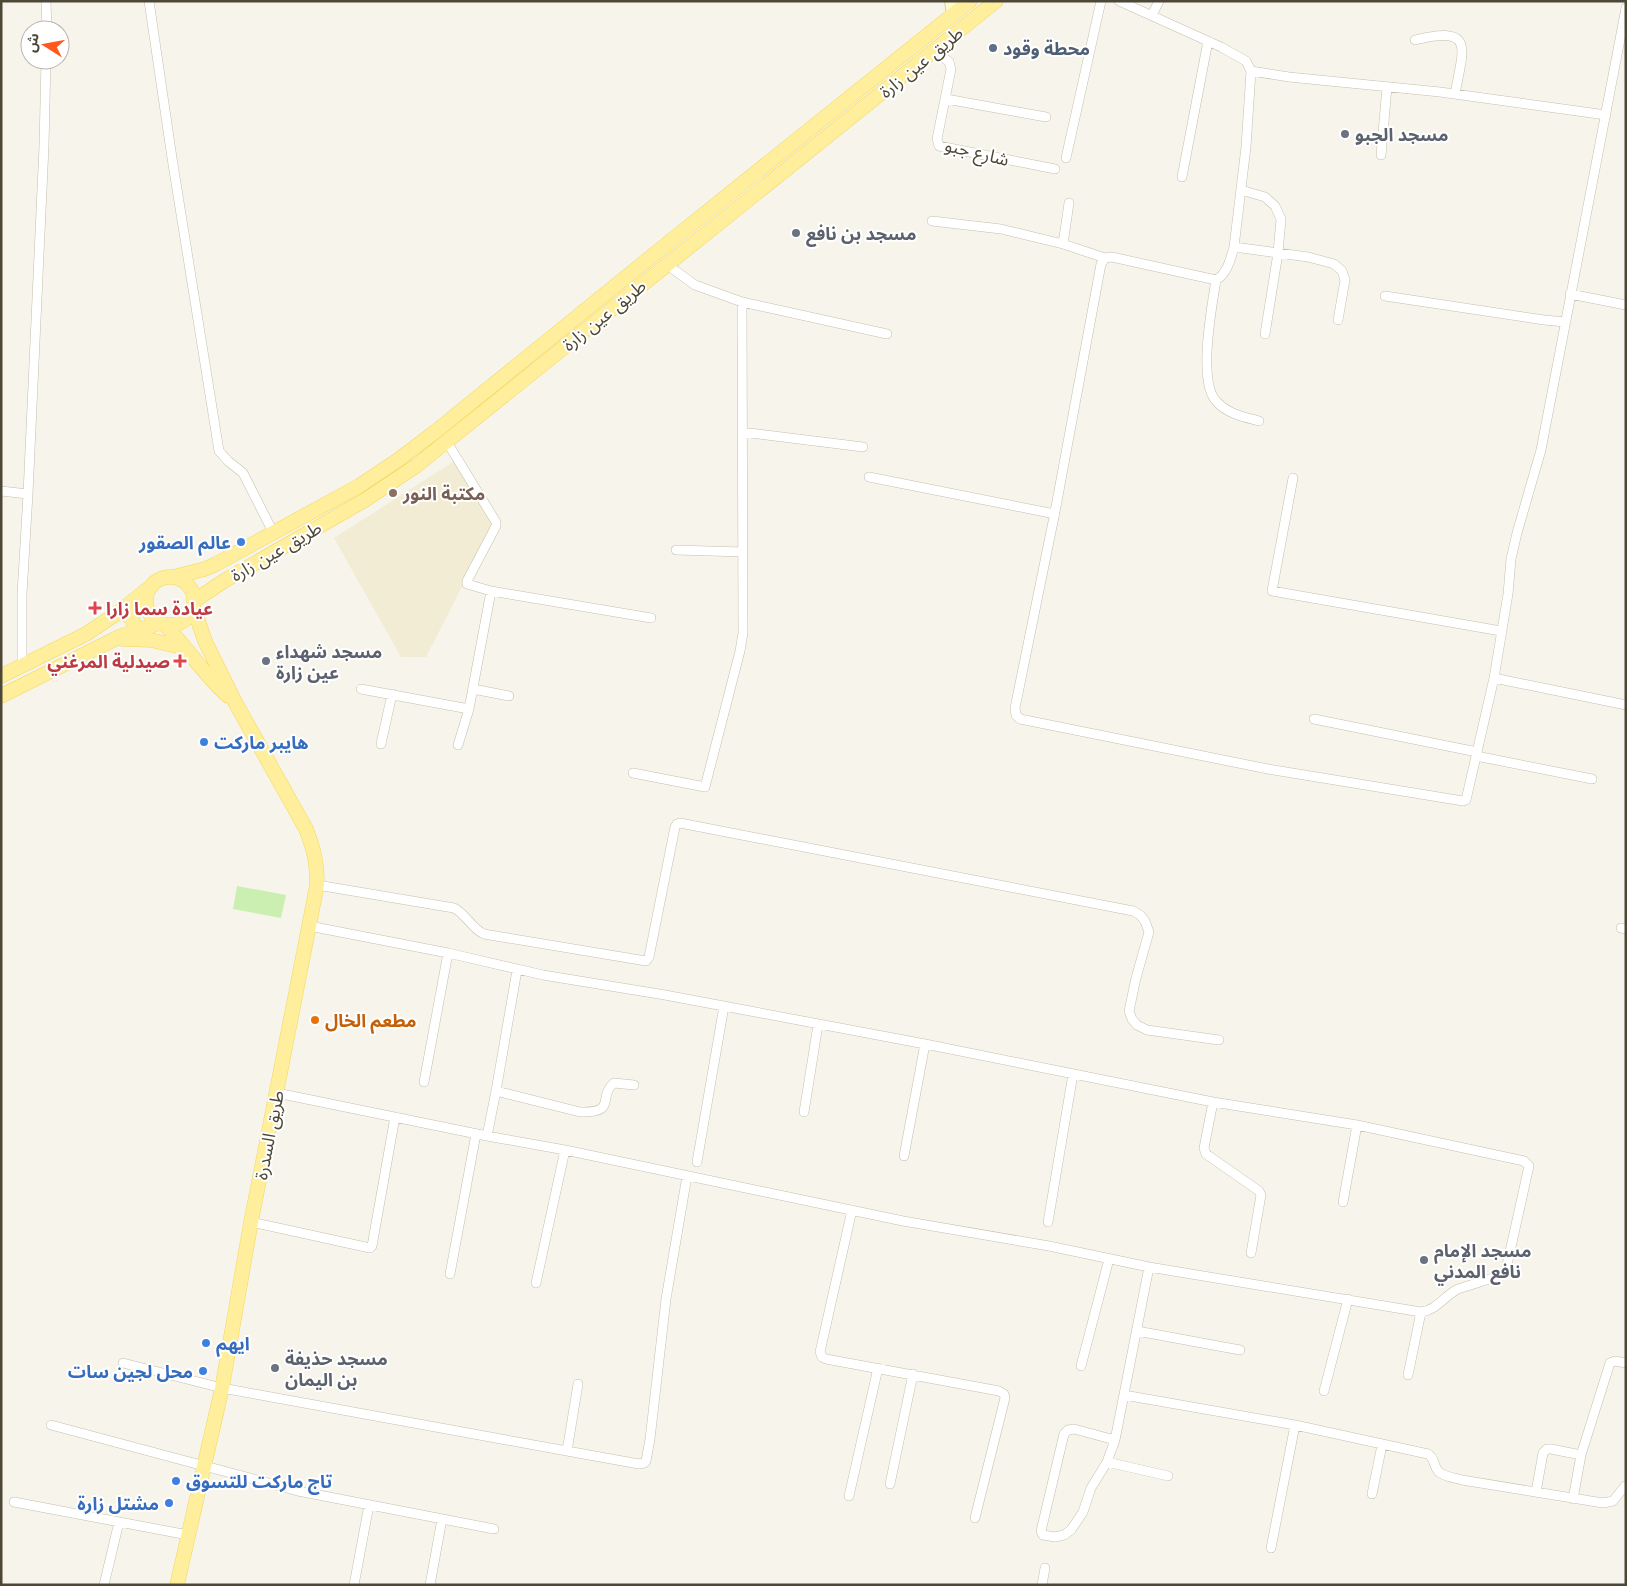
<svg xmlns="http://www.w3.org/2000/svg" width="1627" height="1586" viewBox="0 0 1627 1586" font-family="Inter,'Noto Sans Arabic',sans-serif">
<style>
.education{fill:#f1ecd3}
.garden{fill:#cbefb0}
.lines{fill:none;stroke-linecap:round;stroke-linejoin:round}
.street-casing{stroke:#c4bfac;stroke-width:10}
.secondary-casing{stroke:#dcd296;stroke-width:14}
.primary-casing{stroke:#f2d75e;stroke-width:15}
.street{stroke:#fff;stroke-width:9}
.secondary{stroke:#fff9cd;stroke-width:12}
.primary{stroke:#ffef9c;stroke-width:14}
.service-dot{fill:#5c6f8a;stroke:#fff;stroke-width:2}
.worship-dot{fill:#6b7280;stroke:#fff;stroke-width:2}
.education-dot{fill:#8d6e63;stroke:#fff;stroke-width:2}
.shop-dot{fill:#3f7fe0;stroke:#fff;stroke-width:2}
.health-dot{fill:#e0444e;stroke:#fff;stroke-width:2}
.food-dot{fill:#e8710a;stroke:#fff;stroke-width:2}
.labels{text-anchor:middle;dominant-baseline:central;stroke-width:4;stroke-linejoin:round;paint-order:stroke}
.service-label{font-size:18px;font-weight:bold;fill:#4e5e75;stroke:#fff;text-anchor:start}
.street-label{font-size:18px;fill:#4d4737;stroke:#fff}
.worship-label{font-size:18px;font-weight:bold;fill:#5b616d;stroke:#fff;text-anchor:start}
.education-label{font-size:18px;font-weight:bold;fill:#785e54;stroke:#fff;text-anchor:start}
.shop-label{font-size:18px;font-weight:bold;fill:#366cbe;stroke:#fff;text-anchor:end}
.health-label{font-size:18px;font-weight:bold;fill:#be3a42;stroke:#fff;text-anchor:start}
.food-label{font-size:18px;font-weight:bold;fill:#c56008;stroke:#fff;text-anchor:start}
</style>
<rect width="100%" height="100%" fill="#f7f5eb"/>
<!-- education -->
<path class="education" d="M456,460L494,524L426,657H401L334,538Z"/>
<!-- garden -->
<path class="garden" d="M237,886L286,895L281,918L233,909Z"/>
<g class="lines">
<!-- street casing -->
<g class="street-casing">
<path id="street" d="M46,1L47,30
M149,1L172,158L219,451L228,461L243,473L274,534
M1119,1L1221,47L1246,61L1251,71L1246,147L1234,247C1231,258 1227,274 1216,280C1212,306 1197,383 1217,402C1228,414 1244,417 1259,421
M1152,15L1159,1
M1415,40C1476,25 1463,49 1455,94
M936,51L949,62L951,69L937,139L939,146L1055,169
M1251,71L1289,77L1440,92L1606,115
M946,99L1046,117
M1381,155L1387,87
M1066,158L1101,1
M1182,177L1208,41
M1241,190L1265,197L1275,206L1281,219L1278,253L1265,334
M932,221L1001,229L1063,244L1105,258L1112,257L1216,280
M1063,244L1069,203
M1234,247L1308,257L1334,264L1342,271L1345,280L1338,320
M1105,258L1101,264L1055,512L1015,708L1016,715L1020,719L1268,769L1463,801L1466,800L1494,678L1508,594L1511,559L1517,533L1541,450L1626,8
M666,264L695,285L742,302L887,334
M1570,294L1626,305
M1385,296L1544,320L1566,322
M742,432L863,447
M447,442L496,522V526L467,581V584L491,591L651,618
M869,477L1055,514
M1293,478L1272,591L1501,631
M1,491L28,494
M676,550L743,552
M22,666V594L28,494L44,146L46,60
M1494,678L1626,705
M361,689L469,709
M473,689L509,696
M1314,719L1477,752
M381,744L392,694
M458,745L469,709L491,591
M1476,756L1592,779
M633,773L705,787L740,651L743,633L742,302
M317,885L454,908C466,914 472,929 484,934L646,961L649,957L675,827L677,824L680,823L1133,911L1140,915L1145,921L1149,932L1136,978L1129,1011L1132,1019L1137,1025L1147,1030L1219,1040
M1621,928L1626,929
M424,1082L448,953
M496,1091L580,1112C618,1113 597,1097 614,1083L634,1085
M277,1093L487,1136L565,1150L903,1221L1049,1246L1149,1267L1421,1312C1437,1310 1444,1296 1458,1289L1505,1274L1529,1166L1524,1161L1357,1125L1213,1102L925,1044L665,995L543,975L448,953L309,926
M1213,1102L1204,1148L1206,1154L1259,1191L1261,1195L1251,1253
M804,1112L818,1025
M487,1136L496,1091L517,970
M904,1156L925,1044
M697,1162L724,1006
M1343,1202L1357,1125
M852,1210L820,1352L822,1357L826,1359L999,1391L1004,1394L1005,1398L975,1518
M251,1222L370,1248L372,1246L395,1117
M1048,1222L1073,1074
M450,1274L476,1134
M536,1283L565,1150
M1137,1331L1240,1350
M123,1363L222,1388L567,1451L578,1384
M1081,1366L1109,1259
M1408,1375L1421,1312
M1324,1391L1348,1299
M1124,1395L1295,1425L1428,1454C1435,1458 1433,1465 1438,1471C1443,1477 1456,1478 1462,1480L1603,1503L1613,1501L1625,1486
M51,1425L298,1491L494,1529
M1115,1440L1074,1429L1068,1430L1064,1434L1041,1531L1043,1535L1055,1537L1064,1535L1071,1530L1083,1512L1091,1488L1107,1462L1115,1440L1149,1267
M567,1451L639,1464L644,1463L646,1461L650,1439L666,1299L687,1176
M1107,1462L1168,1476
M890,1484L913,1374
M1536,1492L1543,1453L1547,1449H1551L1581,1455L1610,1363L1615,1361L1626,1363
M1372,1494L1382,1445
M849,1496L878,1368
M1573,1499L1581,1455
M14,1502L188,1535
M1271,1548L1295,1425
M104,1585L119,1522
M354,1585L369,1505
M430,1585L442,1519
M1042,1585L1045,1568"/>
</g>
<!-- secondary casing -->
<g class="secondary-casing">
<path id="secondary" d="M951,1L953,15"/>
</g>
<!-- primary casing -->
<g class="primary-casing">
<path id="primary" d="M173,577L205,569L216,564L359,486L398,460L435,432L662,248L970,1
M146 601a24 24 0 1 1 48 0a24 24 0 1 1-48 0Z
M194,601L224,581L365,500L416,466L996,1
M119,612C130,614 135,620 135,631
M164,624C187,647 204,675 228,696
M122,639L151,640L185,648
M1,676L86,634L119,612L149,588
M1,696L121,636L160,623
M177,1585L222,1388L251,1222L317,885C317,862 314,850 306,829L235,702L205,641L193,606"/>
</g>
<!-- street -->
<use href="#street" class="street"/>
<!-- secondary -->
<use href="#secondary" class="secondary"/>
<!-- primary -->
<use href="#primary" class="primary"/>
</g>
<!-- markers -->
<circle class="service-dot" cx="993" cy="48" r="5"/>
<g class="worship-dot">
<circle cx="1345" cy="134" r="5"/>
<circle cx="796" cy="233" r="5"/>
<circle cx="266" cy="661" r="5"/>
<circle cx="1424" cy="1260" r="5"/>
<circle cx="275" cy="1368" r="5"/>
</g>
<circle class="education-dot" cx="393" cy="493" r="5"/>
<g class="shop-dot">
<circle cx="241" cy="542" r="5"/>
<circle cx="204" cy="742" r="5"/>
<circle cx="206" cy="1343" r="5"/>
<circle cx="203" cy="1371" r="5"/>
<circle cx="176" cy="1481" r="5"/>
<circle cx="169" cy="1503" r="5"/>
</g>
<g class="health-dot">
<path d="M92.5 600.5h5v5h5v5h-5v5h-5v-5h-5v-5h5z"/>
<path d="M177.5 653.5h5v5h5v5h-5v5h-5v-5h-5v-5h5z"/>
</g>
<circle class="food-dot" cx="315" cy="1020" r="5"/>
<g class="labels">
<!-- service labels -->
<g class="service-label">
<text x="1003" y="48">محطة وقود</text>
</g>
<!-- street labels -->
<g class="street-label">
<text transform="translate(921 62) rotate(-39)">طريق عين زارة</text>
<text transform="translate(977 152) rotate(14)">شارع جبو</text>
<text transform="translate(604 315) rotate(-39)">طريق عين زارة</text>
<text transform="translate(276 551) rotate(-30)">طريق عين زارة</text>
<text transform="translate(269 1135) rotate(-79)">طريق السدرة</text>
</g>
<!-- worship labels -->
<g class="worship-label">
<text x="1355" y="134">مسجد الجبو</text>
<text x="806" y="233">مسجد بن نافع</text>
<text x="276" y="651">مسجد شهداء<tspan x="276" dy="21">عين زارة</tspan></text>
<text x="1434" y="1250">مسجد الإمام<tspan x="1434" dy="21">نافع المدني</tspan></text>
<text x="285" y="1358">مسجد حذيفة<tspan x="285" dy="21">بن اليمان</tspan></text>
</g>
<!-- education labels -->
<g class="education-label">
<text x="403" y="493">مكتبة النور</text>
</g>
<!-- shop labels -->
<g class="shop-label">
<text x="231" y="542">عالم الصقور</text>
<text x="214" y="742" text-anchor="start">هايبر ماركت</text>
<text x="216" y="1343" text-anchor="start">ايهم</text>
<text x="193" y="1371">محل لجين سات</text>
<text x="186" y="1481" text-anchor="start">تاج ماركت للتسوق</text>
<text x="159" y="1503">مشتل زارة</text>
</g>
<!-- health labels -->
<g class="health-label">
<text x="106" y="608">عيادة سما زارا</text>
<text x="170" y="661" text-anchor="end">صيدلية المرغني</text>
</g>
<!-- food labels -->
<g class="food-label">
<text x="325" y="1020">مطعم الخال</text>
</g>
</g>
<!-- border -->
<rect width="1627" height="1586" fill="none" stroke="#4d4737" stroke-width="5"/>
<!-- north arrow -->
<g transform="translate(45 45) rotate(281)"><circle r="24" fill="#ffffff" stroke="#b8b5af"/>
<path d="M0-4L9 19L0 12L-9 19Z" fill="#ff581a"/>
<text y="-8" font-size="14" font-weight="bold" text-anchor="middle" fill="#4d4737">ش</text>
</g>
</svg>
